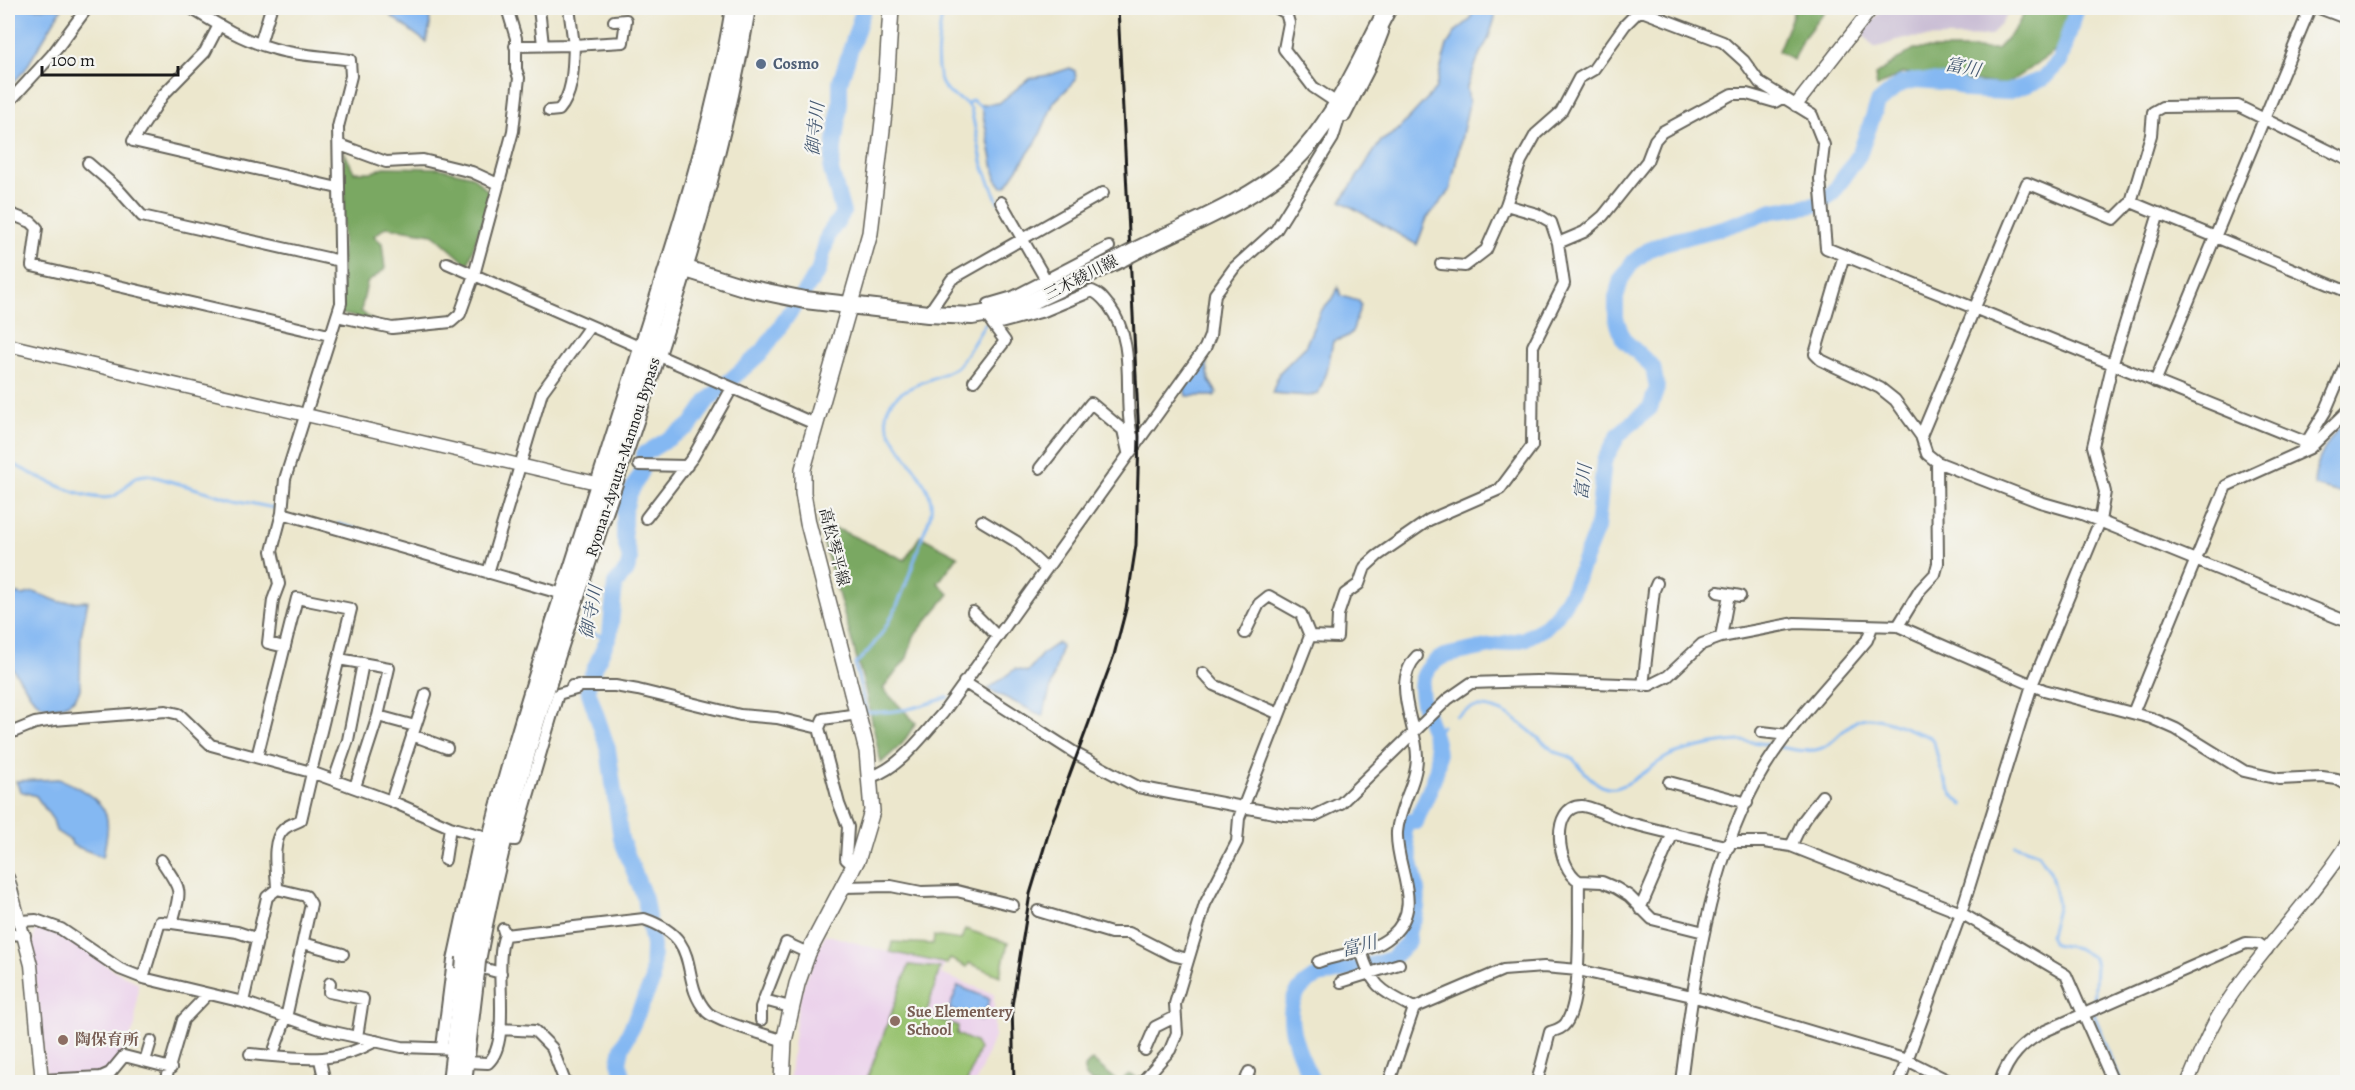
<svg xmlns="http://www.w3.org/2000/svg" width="2355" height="1090" viewBox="0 0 2355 1090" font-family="Alegreya,'Noto Serif JP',serif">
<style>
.built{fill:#ebd1eb}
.industrial{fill:#cbbfd5}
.green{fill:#98c26f;stroke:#5a6f46;stroke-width:1.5}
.forest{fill:#7aa862;stroke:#4b623f;stroke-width:1.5}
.water{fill:#84b8f2;stroke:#506a87;stroke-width:1.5}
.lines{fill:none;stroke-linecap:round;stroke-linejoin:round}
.stream{stroke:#84b8f2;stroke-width:3}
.river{stroke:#84b8f2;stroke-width:16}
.minor-casing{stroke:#65635a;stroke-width:14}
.tertiary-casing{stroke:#65635a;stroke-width:15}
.secondary-casing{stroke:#65635a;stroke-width:18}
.primary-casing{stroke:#65635a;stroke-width:20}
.trunk-casing{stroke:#65635a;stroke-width:20}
.minor{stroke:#fff;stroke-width:10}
.tertiary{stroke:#fff;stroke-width:12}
.secondary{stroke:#fff;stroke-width:15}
.primary{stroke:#fff;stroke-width:16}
.trunk{stroke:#fff;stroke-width:16}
.rail{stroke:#1c1c1c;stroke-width:3}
.primary-bridge-casing{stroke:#65635a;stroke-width:20;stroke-linecap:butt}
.trunk-bridge-casing{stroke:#65635a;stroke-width:20;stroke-linecap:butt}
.primary-bridge{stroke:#fff;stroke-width:16}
.trunk-bridge{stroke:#fff;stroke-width:16}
.service-dot{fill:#5c6f8a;stroke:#f6f6f2;stroke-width:2}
.education-dot{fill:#8d6e63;stroke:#f6f6f2;stroke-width:2}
.labels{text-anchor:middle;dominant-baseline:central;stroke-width:4.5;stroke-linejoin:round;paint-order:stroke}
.service-label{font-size:16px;font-weight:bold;fill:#4e5e75;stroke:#f6f6f2;text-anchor:start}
.street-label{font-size:16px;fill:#1c1c1c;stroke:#f6f6f2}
.education-label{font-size:16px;font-weight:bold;fill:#785e54;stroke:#f6f6f2;text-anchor:start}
.water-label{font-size:18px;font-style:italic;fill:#465a72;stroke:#f6f6f2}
</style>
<rect width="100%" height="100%" fill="#f6f6f2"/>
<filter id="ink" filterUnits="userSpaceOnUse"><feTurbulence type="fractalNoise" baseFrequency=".0167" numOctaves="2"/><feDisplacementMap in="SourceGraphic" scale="12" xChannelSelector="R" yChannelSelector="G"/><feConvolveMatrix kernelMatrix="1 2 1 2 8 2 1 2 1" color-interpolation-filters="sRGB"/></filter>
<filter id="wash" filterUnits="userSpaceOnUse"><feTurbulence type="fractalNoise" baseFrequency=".008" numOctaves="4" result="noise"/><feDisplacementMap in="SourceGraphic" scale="24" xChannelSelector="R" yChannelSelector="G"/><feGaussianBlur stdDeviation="1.35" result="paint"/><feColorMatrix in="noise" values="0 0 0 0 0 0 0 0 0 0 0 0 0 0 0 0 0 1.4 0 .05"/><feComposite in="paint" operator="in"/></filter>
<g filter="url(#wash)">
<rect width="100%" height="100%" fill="#ece7cd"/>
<!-- built -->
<path class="built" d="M36,926L71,938L110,968L138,983L135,1026L123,1053L108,1070L99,1074L51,1076L46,1072L32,946Z
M825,934L881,950L945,964L941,974L994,994V1037L976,1082H789L798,1005L804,982Z"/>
<!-- industrial -->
<path class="industrial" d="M1883,8H2013L1991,36L1905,38L1875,48L1862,34Z"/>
<!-- green -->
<path class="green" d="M965,929L1008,943L1000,976L969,963L967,967L950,959L947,964L890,952L892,942L933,944L934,936L961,940Z
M909,965L940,968L926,1015L958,1026L957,1034L975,1042L979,1049L967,1082H866Z"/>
<!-- forest -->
<path class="forest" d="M1793,8H1827L1802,40L1793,60L1778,51L1793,14Z
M2027,8H2070L2056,51L2005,85L1903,73L1877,87L1875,75L1914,49H1997L2015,29Z
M344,151L354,172H373L384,167L439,168L472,176L491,194L468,265L433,234L386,227L374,236L382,243L385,269L367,283L361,311L373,321L341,314Z
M818,523L842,531L905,560L920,536L958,556L938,583L949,594L914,636L907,658L883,689L916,723L902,744L881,763L864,684Z
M1092,1060L1119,1082L1129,1074L1141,1079L1138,1082H1092L1085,1076V1067Z"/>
<!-- water -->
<path class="water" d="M8,8H62L25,70L8,88Z
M390,8H429L430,26L426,42L391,16Z
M1474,8H1494L1495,18L1488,40L1480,53L1467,87L1469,103L1450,191L1427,218L1417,245L1341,201L1381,141L1397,131L1435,90L1447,45L1456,31L1470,20Z
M1070,68L1075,71L1076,80L1054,102L1038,139L1006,186L1002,187L996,179L981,105L999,103L1030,78L1049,75Z
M1338,287L1341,296L1359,301L1361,306C1351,325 1360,336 1333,341L1327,372L1318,394L1308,396L1272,393L1279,373L1305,347L1320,312L1335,295Z
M1206,356L1209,380L1217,393L1214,396H1186L1184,388Z
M2347,419V495L2315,486C2312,463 2331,435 2347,419Z
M8,592L23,595L34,592L60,602L88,601L81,635L80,689C77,698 73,701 64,705C32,719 25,678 8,664Z
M1058,643L1061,645L1060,652L1043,716L988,689L1015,669L1027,672L1043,653Z
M59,779C73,784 102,799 106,815C110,827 105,844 103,857L72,845L71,841L56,831L53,820L36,796L20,791L16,781Z
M958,986L990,999L981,1021L949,1009Z"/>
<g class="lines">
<!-- stream -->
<path class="stream" d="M943,8C940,30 931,69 945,89C952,98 965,98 971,109L983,166L998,202
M968,103L972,100L983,108
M8,461C27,472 96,508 116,495C130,486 130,474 149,475L235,500L279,509
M338,524L389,538
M578,629L608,638
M948,697C920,707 896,714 866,712L855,664C893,631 907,583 922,537C926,526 933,514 931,502C927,472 879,436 887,410C894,387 936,380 955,368C963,363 979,333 985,324
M1456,716C1462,713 1470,707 1477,707C1508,705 1531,734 1554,751C1560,755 1569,754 1574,760C1582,769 1592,782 1604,787C1625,796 1656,758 1676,753C1697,747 1721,741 1743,741C1767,742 1791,753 1815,750C1836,747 1847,717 1869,718C1889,719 1911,731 1930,737L1934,742C1940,766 1943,789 1963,805
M1435,735L1442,726
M2015,845L2039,854L2050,871L2058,904L2050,935L2054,944L2077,948L2094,958L2096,966L2094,1005
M2093,1012L2121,1082"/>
<!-- river -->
<path class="river" d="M625,1082L619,1062L622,1048L652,982L653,946L645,899L621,839L608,749L588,690L589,681L610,634L615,584L627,570L630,559L624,538V513L629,495L641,473L644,454L691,425L708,400L763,351L818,272L828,235L843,213L831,170L840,103V82L864,8
M1313,1082C1297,1050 1270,997 1319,976L1378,963L1391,959L1409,941L1408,931C1430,900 1408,864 1404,831L1406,821L1416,822C1423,802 1436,782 1438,760C1440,724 1395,683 1444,656L1524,639L1544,628L1556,616L1572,591L1597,528L1604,461L1619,434L1650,408L1657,388L1653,367L1623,339L1616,318V298L1621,279L1633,262L1648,250L1664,243L1722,228L1772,211L1815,205L1833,193L1859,155L1878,103L1900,84L1917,80L1954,83L1967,90L2007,92L2043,79L2060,61L2077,8"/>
</g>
</g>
<g filter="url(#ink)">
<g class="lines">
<!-- minor casing -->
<g class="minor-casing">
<path id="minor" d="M191,8C218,25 244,41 275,49C298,56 326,56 350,60L351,76L338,127L341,303L285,479L282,513L272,551L279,584L273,600L268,643L285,647
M539,8L543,45
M1277,8L1286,13L1289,23L1284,49L1313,87L1337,103
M1634,8L1723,42L1744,61L1760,83L1812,115L1824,145L1820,179L1826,248L2305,442
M2319,8L2348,19
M218,27L205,52L163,95L133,141L338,188
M260,44L271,8
M515,46L574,45L569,8
M8,103L52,55L87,8
M549,111L559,110C574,93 573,66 574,45L623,42L626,20L614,21
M1345,116L1368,71L1383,32
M340,145L386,162L423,160L472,172L498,184
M88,163L117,188L142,216L340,261
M1001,202L1046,280L1109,247
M2131,202L2151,135L2153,112L2162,107L2238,106L2348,160
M1506,205L1537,214L1551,222L1558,243
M8,213L31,222L37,228L32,266L329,335
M1844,255L1815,354L1821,360L1880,388L1895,400L1921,436
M447,263L815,424
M1441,264L1465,266L1486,250L1506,205L1521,161L1536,134L1561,112L1579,78L1593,70L1625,25L1642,8
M928,314L952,279L1103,193
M990,314L989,304L1013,297L1046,280
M337,316L392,328L451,322L460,314L474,275L513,131L519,78L516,69V38L507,8
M993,325L1044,311L1092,291C1100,294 1103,299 1109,306C1140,348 1120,398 1134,444
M974,381L1005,341L989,319
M2155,382L2310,8
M2303,448L2325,412L2348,358
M1937,462L2040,502L2082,514L2348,622
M639,465L687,466
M1040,468L1091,403L1123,430L1128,452
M282,513L563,594
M646,518L693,457L732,388
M982,521L1017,542L1046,569
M488,573L542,392L590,326
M1718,592L1740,596
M973,612L997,636
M1898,626L1920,590L1935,574L1938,563L1937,462L1927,454L1921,436L2027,183L2114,219L2131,202L2348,292
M1245,633L1259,604L1269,596L1301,614L1310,636
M1721,637L1729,594
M339,659L389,668L378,716L355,787
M1203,673L1214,685L1277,713
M964,682L1078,755L1138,787L1285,815L1314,816L1341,803L1448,699L1471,683L1537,681L1650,685L1668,676L1702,644L1721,637L1795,623L1898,626L2044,690L2151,718L2176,729L2244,771L2279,779L2322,777L2337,779L2348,785
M572,686H615L638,690L740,715L777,718L819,728
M1643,686L1654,590L1657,583
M2133,713L2226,486L2310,448L2348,411
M378,716L415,726
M1762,732L1788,735
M8,734L35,723L54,720L166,711L179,714L211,745L311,772L391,801L450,827L490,838L515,840L558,694L576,689L578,685
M412,735L447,748
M257,757L297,598L351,609L311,772
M871,777C902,766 921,737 943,713L1205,348L1210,336L1215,294L1234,268L1276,230L1333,138L1345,100
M334,780L348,740L363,663
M1669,782L1747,803
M391,801L426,694
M1732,842H1764L1791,846L1961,913L2066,975L2113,1082
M1791,846L1803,821L1822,796
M445,860L450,827
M854,866L846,859L848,827L839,804L819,728L823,719L858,714
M1579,881L1602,882L1616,888L1629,896L1652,919L1704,932
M843,887L891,886L921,892L957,891L1013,905
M1640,909L1673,833
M1038,911L1111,933H1129L1172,955L1188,959
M21,921L36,920L61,929L120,969L143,978L243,1002L320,1029L402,1047L460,1049
M172,923L237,932L258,939
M8,934L25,935
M505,935L644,919C706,940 677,978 707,1012C717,1022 768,1035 784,1041
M303,943L343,954
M1361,950C1371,987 1382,991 1414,1008
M1318,962C1341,953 1372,953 1391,936C1426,906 1395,869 1397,832C1399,806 1417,783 1417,757C1417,724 1390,684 1417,656
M471,965L501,973
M143,978L160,922L172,923C182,887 182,892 161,860
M1341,982L1399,964
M330,983L329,992L363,999L357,1037
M764,1000L790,1007
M243,1002L267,897L277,889C277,873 270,841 284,829C288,825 295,823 301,820L312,773
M761,1020V1007L786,943L808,953
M500,1029L535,1031L552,1048L565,1082
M442,1047L453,960L480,835
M275,1048L286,1018L311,904L306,896L277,889
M1145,1050L1155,1027L1175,1017
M250,1054C299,1058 331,1066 376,1041
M320,1060L325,1082
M145,1061L151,1041
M465,1062L488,1063C513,1041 492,963 505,935L503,929
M42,1080L101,1077L110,1073L124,1056L171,1068
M165,1082L183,1020L208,994
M1142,1082L1170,1050L1177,1033L1175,1004L1180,987L1205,904L1237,842L1239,818L1310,636L1337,637L1338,615L1345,594L1359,584L1365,567L1377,556L1429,520L1500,489L1532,446L1533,346L1564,284L1558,243L1584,232L1603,216L1647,161L1655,140L1662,132L1732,94H1747L1775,102L1782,98
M1245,1082L1249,1072
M1389,1082L1414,1008L1503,970L1544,967L1578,970L1692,996L1907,1060L1951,1082
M1537,1082L1550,1032C1556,1030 1562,1029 1566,1023C1583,999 1578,913 1579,881C1556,867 1550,805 1582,806C1593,807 1614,818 1626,822C1660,831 1695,839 1729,847
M1681,1082C1694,980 1707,872 1757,780C1785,729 1830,685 1867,640L1872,627
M1899,1082L1961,913L2032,685L2100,521L2105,492L2093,446L2112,366L2159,213
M2000,1082C2008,1058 2022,1043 2045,1031L2246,943L2259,944L2267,950"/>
</g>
<!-- tertiary casing -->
<g class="tertiary-casing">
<path id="tertiary" d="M1796,105L1872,8
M8,345L605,485
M8,878L31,965L42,1082
M2188,1082C2197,1060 2206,1036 2218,1016C2256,954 2309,904 2348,843"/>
</g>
<!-- secondary casing -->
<g class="secondary-casing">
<path id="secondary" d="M782,1082L784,1041L797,984L808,953L858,858L872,811L867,751L808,523L803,493V469L870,233L885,104L891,8"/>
</g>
<!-- primary casing -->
<g class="primary-casing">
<path id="primary" d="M1139,249C1186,226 1254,199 1291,164C1335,122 1360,60 1388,8
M670,264L747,288L805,300L928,314L972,316L1018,308L1122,258"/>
</g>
<!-- trunk casing -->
<g class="trunk-casing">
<path id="trunk" d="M465,958C489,824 530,695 573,566C603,473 633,380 662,286C691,195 719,102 734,8
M477,961C536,635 692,335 747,8
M451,1082L464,969
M463,1082L476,972"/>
</g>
<!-- minor -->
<use href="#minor" class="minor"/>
<!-- tertiary -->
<use href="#tertiary" class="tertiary"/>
<!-- secondary -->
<use href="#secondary" class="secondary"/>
<!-- primary -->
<use href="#primary" class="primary"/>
<!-- trunk -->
<use href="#trunk" class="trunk"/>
<!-- rail -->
<path class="rail" d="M1014,1082L1012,1006L1030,894L1051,825L1114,655L1126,609L1136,545L1139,437L1118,8"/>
<!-- primary-bridge casing -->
<g class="primary-bridge-casing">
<path id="primary-bridge" d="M1122,258L1139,249"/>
</g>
<!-- trunk-bridge casing -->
<g class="trunk-bridge-casing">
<path id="trunk-bridge" d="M464,969L465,958
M476,972L477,961"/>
</g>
<!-- primary-bridge -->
<use href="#primary-bridge" class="primary-bridge"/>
<!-- trunk-bridge -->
<use href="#trunk-bridge" class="trunk-bridge"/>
</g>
</g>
<!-- markers -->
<circle class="service-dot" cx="761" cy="64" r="6"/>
<g class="education-dot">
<circle cx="895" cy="1021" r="6"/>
<circle cx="63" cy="1040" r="6"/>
</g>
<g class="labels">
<!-- service labels -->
<g class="service-label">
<text x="773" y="64">Cosmo</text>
</g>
<!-- street labels -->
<g class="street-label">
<text transform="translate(1081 278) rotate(-27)">三木綾川線</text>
<text transform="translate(623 457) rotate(-72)">Ryonan-Ayauta-Mannou Bypass</text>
<text transform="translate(834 547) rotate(76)">高松琴平線</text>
</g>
<!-- education labels -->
<g class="education-label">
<text x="907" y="1012">Sue Elementery<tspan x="907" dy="18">School</tspan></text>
<text x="75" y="1040">陶保育所</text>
</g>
<!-- water labels -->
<g class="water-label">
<text transform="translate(1963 67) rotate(11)">富川</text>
<text transform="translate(815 129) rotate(-84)">御寺川</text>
<text transform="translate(1583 482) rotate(-83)">富川</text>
<text transform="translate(591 612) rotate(-79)">御寺川</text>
<text transform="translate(1359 946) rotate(-14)">富川</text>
</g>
</g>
<!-- margin -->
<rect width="2355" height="1090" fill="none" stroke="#f6f6f2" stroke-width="30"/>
<!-- scale -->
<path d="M42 66v9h136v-9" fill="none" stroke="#1c1c1c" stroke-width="3"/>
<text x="51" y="66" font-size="18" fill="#1c1c1c" stroke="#f6f6f2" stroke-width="4.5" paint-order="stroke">100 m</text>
</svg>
